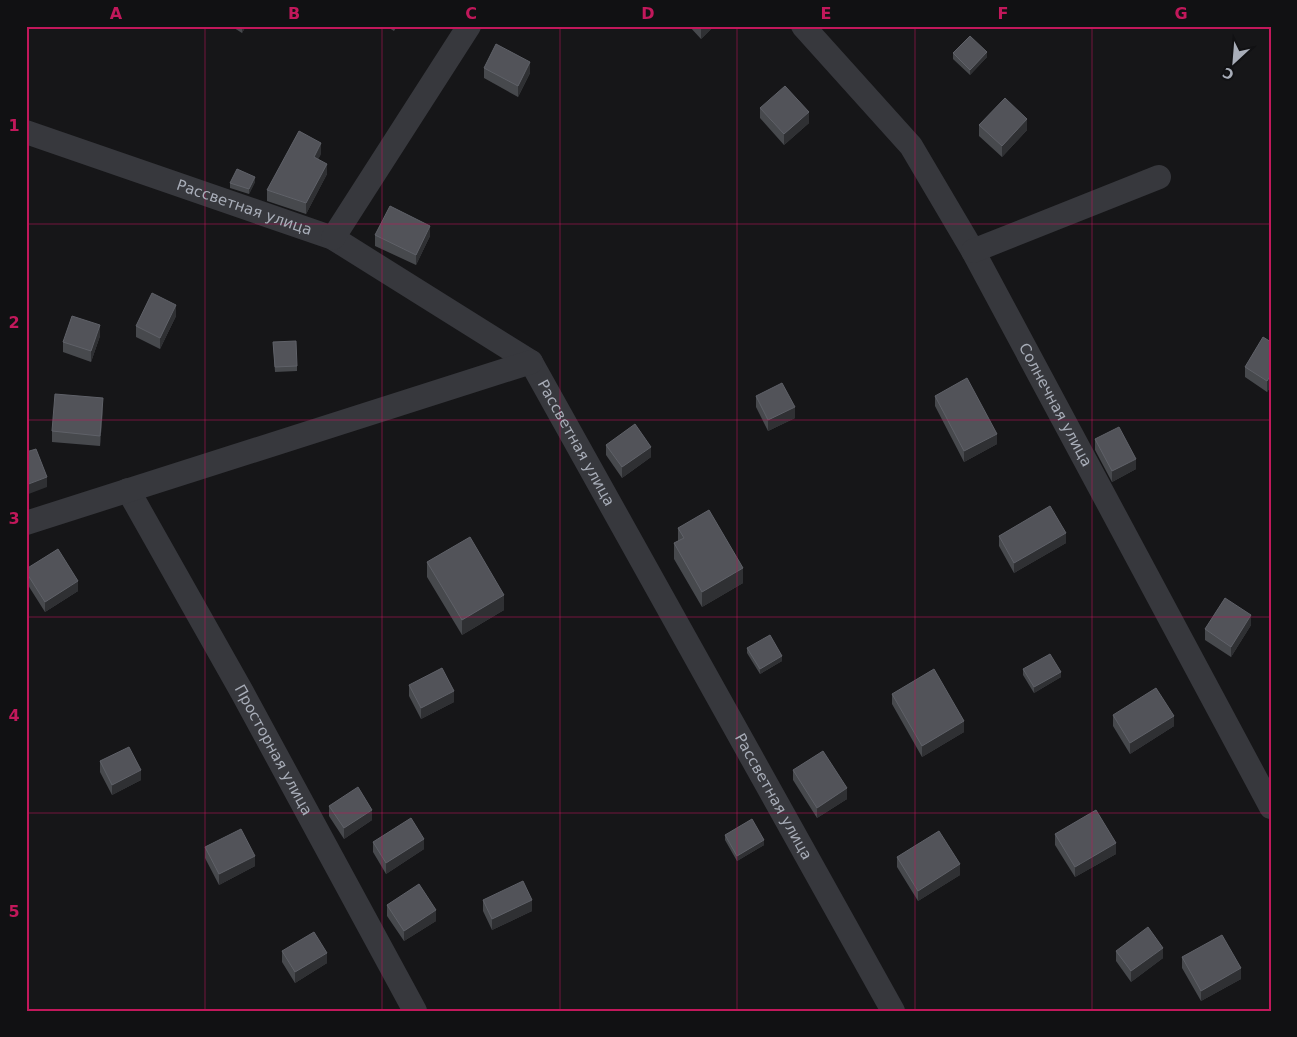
<svg xmlns="http://www.w3.org/2000/svg" width="1297" height="1037" viewBox="0 0 1297 1037" font-family="'DejaVu Sans',sans-serif">
<style>
.lines{fill:none;stroke-linecap:round;stroke-linejoin:round}
.minor{stroke:#37383d;stroke-width:24}
.wall{fill:#47494d}
.shaded-wall{fill:#2f3033}
.building{fill:#525359;stroke:#5f6168}
.grid{fill:none;stroke:#c2185b;stroke-width:1;stroke-opacity:0.55}
.labels{text-anchor:middle;dominant-baseline:central;stroke-width:4;stroke-linejoin:round;paint-order:stroke}
.street-label{font-size:15px;fill:#a8adb8;stroke:#111113}
.neatline{fill:none;stroke:#c2185b;stroke-width:2}
.grid-label{font-size:16px;text-anchor:middle;font-weight:bold;fill:#c2185b}
</style>
<rect width="100%" height="100%" fill="#161618"/>
<g class="lines">
<!-- minor -->
<g class="minor">
<path id="s1" d="M803,26L911,146L973,251L1271,807"/>
<path id="s2" d="M26,132L333,238L531,362L893,1011"/>
<path d="M333,238L469,26"/>
<path d="M973,251L1159,177"/>
<path id="s3" d="M128,490L242,692L415,1011"/>
<path d="M26,523L531,362"/>
</g>
</g>
<!-- wall -->
<path class="wall" d="M231,26H246L242,33Z
M386,26H397L394,31Z
M689,26H714L701,39Z
M953,53L987,57L970,75L953,59Z
M484,68L530,73L518,97L484,78Z
M760,108L809,123L784,145L760,118Z
M979,125L1027,130L1002,157L979,136Z
M321,154L318,159L327,174L306,214L267,201V190Z
M255,182L249,194L230,188V183Z
M375,235L430,236L416,265L375,246Z
M176,316L160,349L136,337V326Z
M100,336L91,362L63,352V342Z
M273,342L297,366V371L275,372Z
M1271,342V386L1267,392L1245,377V367Z
M756,396L795,418L768,431L756,407Z
M935,396L997,444L964,462L935,406Z
M103,409L100,446L52,442V431Z
M1095,439L1136,469L1112,482L1095,450Z
M606,445L651,457L622,478L606,455Z
M678,528L743,583L702,607L674,559V543L678,541Z
M999,536L1066,543L1014,573L999,546Z
M427,562L504,610L462,635L427,577Z
M26,569L78,591L45,612L26,582Z
M1251,625L1231,657L1205,640V629Z
M747,648L782,661L760,674L747,653Z
M1023,669L1061,677L1034,693L1023,675Z
M409,685L454,702L421,719L409,696Z
M892,694L964,732L922,757L892,704Z
M1113,715L1174,726L1130,754L1113,726Z
M100,761L141,780L112,795L100,772Z
M793,770L847,799L817,818L793,780Z
M329,806L372,820L344,839L329,816Z
M1055,834L1116,854L1075,877L1055,845Z
M725,835L764,845L737,861L725,840Z
M373,842L424,849L386,874L373,852Z
M205,847L255,866L219,885L205,858Z
M897,857L960,875L918,901L897,867Z
M483,900L532,911L492,930L483,911Z
M387,905L436,921L404,941L387,916Z
M282,951L327,963L295,983L282,962Z
M1116,951L1163,958L1131,982L1116,961Z
M1182,957L1241,979L1201,1001L1182,968Z"/>
<!-- shaded-wall -->
<path class="shaded-wall" d="M242,26H246L242,33Z
M703,26H714L701,39V28Z
M987,52V57L970,75V70Z
M530,62V73L518,97V86Z
M809,112V123L784,145V134Z
M1027,119V130L1002,157V146Z
M321,143V154L314,167V157Z
M327,164V174L306,214V203Z
M255,177V182L249,194V189Z
M430,226V236L416,265V255Z
M176,305V316L160,349V338Z
M100,325V336L91,362V351Z
M1271,375V386L1267,392V381Z
M103,398V409L100,446V436Z
M795,407V418L768,431V420Z
M997,434V444L964,462V451Z
M651,447V457L622,478V467Z
M1136,459V469L1112,482V471Z
M47,477V487L26,495V485Z
M1066,533V543L1014,573V563Z
M743,568V583L702,607V592Z
M78,581V591L45,612V602Z
M504,595V610L462,635V620Z
M1251,615V625L1231,657V647Z
M782,656V661L760,674V669Z
M1061,672V677L1034,693V687Z
M454,691V702L421,719V708Z
M1174,716V726L1130,754V743Z
M964,721V732L922,757V746Z
M141,770V780L112,795V785Z
M847,788V799L817,818V808Z
M372,810V820L344,839V828Z
M424,839V849L386,874V863Z
M764,840V845L737,861V856Z
M1116,843V854L1075,877V867Z
M255,856V866L219,885V874Z
M960,864V875L918,901V891Z
M532,900V911L492,930V919Z
M436,910V921L404,941V931Z
M1163,948V958L1131,982V971Z
M327,953V963L295,983V972Z
M1241,968V979L1201,1001V991Z"/>
<!-- building -->
<path class="building" d="M970,36L987,52L970,70L953,53Z
M496,44L530,62L518,86L484,68Z
M785,86L809,112L784,134L760,108Z
M1005,98L1027,119L1002,146L979,125Z
M299,131L321,143L314,157L327,164L306,203L267,190Z
M237,169L255,177L249,189L230,183Z
M390,206L430,226L416,255L375,235Z
M152,293L176,305L160,338L136,326Z
M72,316L100,325L91,351L63,342Z
M1263,337L1271,342V375L1267,381L1245,367Z
M296,341L297,366L275,367L273,342Z
M967,378L997,434L964,451L935,396Z
M782,383L795,407L768,420L756,396Z
M55,394L103,398L100,436L52,431Z
M635,424L651,447L622,467L606,445Z
M1119,427L1136,459L1112,471L1095,439Z
M36,449L47,477L26,485V452Z
M1050,506L1066,533L1014,563L999,536Z
M709,510L743,568L702,592L674,543L684,538L678,528Z
M470,537L504,595L462,620L427,562Z
M58,549L78,581L45,602L26,572V569Z
M1225,598L1251,615L1231,647L1205,629Z
M770,635L782,656L760,669L747,648Z
M1050,654L1061,672L1034,687L1023,669Z
M442,668L454,691L421,708L409,685Z
M934,669L964,721L922,746L892,694Z
M1156,688L1174,716L1130,743L1113,715Z
M129,747L141,770L112,785L100,761Z
M823,751L847,788L817,808L793,770Z
M358,787L372,810L344,828L329,806Z
M1096,810L1116,843L1075,867L1055,834Z
M411,818L424,839L386,863L373,842Z
M752,819L764,840L737,856L725,835Z
M241,829L255,856L219,874L205,847Z
M939,831L960,864L918,891L897,857Z
M523,881L532,900L492,919L483,900Z
M419,884L436,910L404,931L387,905Z
M1148,927L1163,948L1131,971L1116,951Z
M314,932L327,953L295,972L282,951Z
M1222,935L1241,968L1201,991L1182,957Z"/>
<!-- grid -->
<path class="grid" d="M205,26V1011M382,26V1011M560,26V1011M737,26V1011M915,26V1011M1092,26V1011M26,224H1271M26,420H1271M26,617H1271M26,813H1271"/>
<g class="labels">
<!-- street labels -->
<g class="street-label">
<text stroke="none"><textPath href="#s2" startOffset="231">Рассветная улица</textPath></text>
<text stroke="none"><textPath href="#s1" startOffset="458">Солнечная улица</textPath></text>
<text stroke="none"><textPath href="#s2" startOffset="651">Рассветная улица</textPath></text>
<text stroke="none"><textPath href="#s3" startOffset="298">Просторная улица</textPath></text>
<text stroke="none"><textPath href="#s2" startOffset="1056">Рассветная улица</textPath></text>
</g>
</g>
<!-- border -->
<rect width="1297" height="1037" fill="none" stroke="#111113" stroke-width="55"/>
<!-- north arrow -->
<g transform="translate(1234 62) rotate(206)" stroke="#111113" stroke-width="4" paint-order="stroke">
<path d="M0-4L9 19L0 12L-9 19Z" fill="#a8adb8"/>
<text y="-8" font-size="14" font-weight="bold" text-anchor="middle" fill="#a8adb8">С</text>
</g>
<rect x="28" y="28" width="1242" height="982" class="neatline"/>
<g class="grid-label">
<text x="116" y="19">A</text>
<text x="294" y="19">B</text>
<text x="471" y="19">C</text>
<text x="648" y="19">D</text>
<text x="826" y="19">E</text>
<text x="1003" y="19">F</text>
<text x="1181" y="19">G</text>
<text x="14" y="131">1</text>
<text x="14" y="328">2</text>
<text x="14" y="524">3</text>
<text x="14" y="721">4</text>
<text x="14" y="917">5</text>
</g>
</svg>
